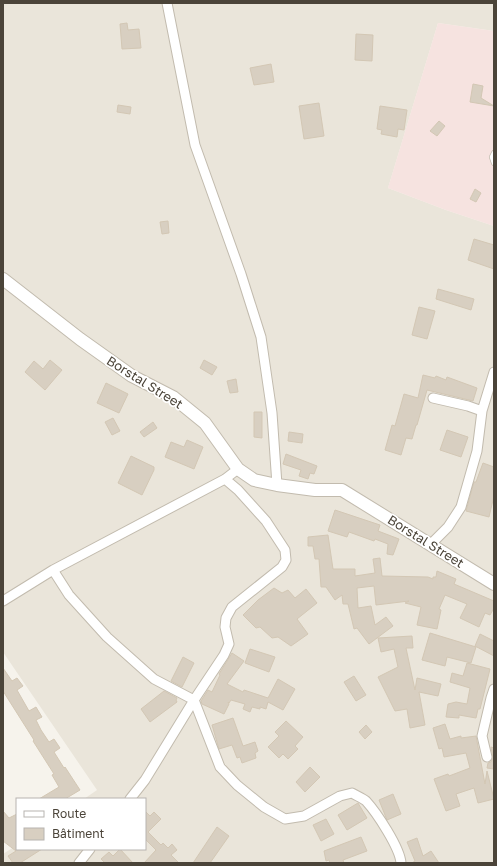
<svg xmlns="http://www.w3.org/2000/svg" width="497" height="866" viewBox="0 0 497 866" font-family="'Golos Text',sans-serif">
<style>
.residential{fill:#eae5da}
.medical{fill:#f6e3e0}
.building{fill:#d8cfc1;stroke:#d3c7b4}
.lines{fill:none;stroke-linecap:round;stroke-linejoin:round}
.service-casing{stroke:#c2bbae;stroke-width:6}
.minor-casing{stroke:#c2bbae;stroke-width:11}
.tertiary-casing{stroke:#c2bbae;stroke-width:14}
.service{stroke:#fff;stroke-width:4.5}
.minor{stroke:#fff;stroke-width:9}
.tertiary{stroke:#fff;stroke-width:12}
.labels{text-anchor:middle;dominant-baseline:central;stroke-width:3.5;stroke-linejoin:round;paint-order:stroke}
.street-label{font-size:13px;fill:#4b4439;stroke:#fff}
</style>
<rect width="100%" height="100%" fill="#f6f3ec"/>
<!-- residential -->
<path class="residential" d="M3,3H494V31L438,23L388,188L446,210L494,226V863H3V854L17,845V849H145V799H84L97,790L3,652Z"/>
<!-- medical -->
<path class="medical" d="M438,23L494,31V226L446,210L388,188Z"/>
<!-- building -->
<path class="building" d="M127,23L128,30L139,29L141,48L122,49L120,24Z
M356,34L373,35L372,61L355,60Z
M271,64L274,82L254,85L250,68Z
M473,84L483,86L481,98L494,106L470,102Z
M319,103L324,136L304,139L299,106Z
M118,105L131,107L130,114L117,112Z
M380,106L407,110L404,130L398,129L397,137L381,134L382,130L377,129Z
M439,121L445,126L437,136L430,131Z
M475,189L481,193L476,202L470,199Z
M168,221L169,233L162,234L160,222Z
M474,239L494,245V269L468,260Z
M438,289L474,299L471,310L436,299Z
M419,307L435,311L427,339L412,335Z
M50,360L62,370L45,390L25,372L34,361L43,369Z
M204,360L217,367L212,375L200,368Z
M423,375L435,378L436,376L446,380L447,377L477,388L473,401L427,390L417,425H416L412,439L406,438L401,455L385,450L392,425L395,426L404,394L418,398Z
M236,379L238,392L230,393L227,381Z
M106,383L128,394L119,413L97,403Z
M254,412H262V438L254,437Z
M113,418L120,431L112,435L105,422Z
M153,422L157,428L144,437L140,432Z
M447,430L468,437L461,457L440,450Z
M289,432L303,434L302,443L288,441Z
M187,440L203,447L194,469L165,457L171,442L184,447Z
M286,454L317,466L314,474L310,473L308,479L299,476L301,470L283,464Z
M131,456L154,467V470L142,495L118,483Z
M483,463L494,467V496L489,517L466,511L474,482H476Z
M335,510L380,525L378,531L399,539L393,555L387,554L388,544L375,539L374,541L349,532L347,537L328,531Z
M328,535L333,569H355V576L375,573L373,559L380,558L382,576L428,577L433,579V577H436L437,571L456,579L454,584L494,601V608L490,615L485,613L479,627L460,618L467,604L445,595L439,609L441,610L437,629L417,625L421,607L405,603L409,601L376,605L374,586L357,588L358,608L371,606L375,625L386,617L393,626L369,644L357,628L354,629L348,604H343L342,595L335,600L326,587H321L319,559H315L313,546H308V537Z
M274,588L282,593L288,590L295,598L306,589L317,603L297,619L308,634L291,646L278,637L272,638L260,627L256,628L243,615L258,600Z
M430,633L476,647L471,663L447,657L445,666L422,660Z
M480,634L494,641V656L475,646Z
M412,636L413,648H406L415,690L417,678L441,684L438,696L419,692L425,725L410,728L407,709L395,711L378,677L398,667L394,649L381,652L378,638Z
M250,649L275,657L269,672L245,663Z
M232,653L244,661L227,684L243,692L244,690L268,698L278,679L295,689L283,710L268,702L266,709L260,707V709L252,707L250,712L243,709L245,704L231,700L229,703L228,702L229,704L224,714L202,704L201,701L208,690L212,692L220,675L219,674Z
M183,657L194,663L182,687L171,681Z
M467,663L490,669L480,709H478L476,718L459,715V718L446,717L448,704L456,702L467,704L470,688L450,682L452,673L463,676Z
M3,668L12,681L17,678L23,686L17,690L29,711L36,707L42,717L36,720L41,730L49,742L54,739L60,748L54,752L64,768L65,767L80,790L65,799H39L59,787L52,775L54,774L33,741L34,740L3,691Z
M354,676L366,695L356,701L344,682Z
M164,691L177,698L176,700L177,702L150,722L141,709Z
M233,718L243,746L255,742L258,751L255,753L256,758L242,763L240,757L237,758L232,745L219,749L212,725Z
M286,721L303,737L295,746L298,749L288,759L283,754L279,758L268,747L279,736L275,732Z
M445,724L450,739L461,736V738L476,736L485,784L487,771L494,799L478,803L474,788L456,794L460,806L446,811L434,779L448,774L449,776L470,768L466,753L444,757L442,748L439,749L433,728Z
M366,725L372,732L365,739L359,732Z
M491,747L494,748V769L487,768L488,763L491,762L493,758Z
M310,767L320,777L305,792L296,782Z
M393,794L401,814L387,820L379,800Z
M358,803L367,818L347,830L338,815Z
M3,811L9,818L17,814V850L19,849H42L20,863H13L8,856L16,851L3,841Z
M145,811L150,816L154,812L161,819L148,832L161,845L163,843L168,848L172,844L177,850L171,855L179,863H144L156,850L145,839Z
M326,819L334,834L321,841L313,825Z
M217,827L229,836L210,863H193Z
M361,837L367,851L343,860L344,863H330L329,860L326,861L324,851Z
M417,838L423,856L431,851L439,863H412L415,861L407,842Z
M120,849L133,863H105L101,859L109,852L113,856Z"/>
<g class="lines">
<!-- service casing -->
<g class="service-casing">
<path id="service" d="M494,153L492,157L494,163"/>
</g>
<!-- minor casing -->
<g class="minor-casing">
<path id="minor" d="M167,3L195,145L241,274L261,337L272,413L277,485
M433,398L468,406L482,411
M431,544L448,527L461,507L477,451L482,411L494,372
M53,570L69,595L107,637L154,679L194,700L220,767L237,785L264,807L285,819L304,816L340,796L352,793C357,796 362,798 366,801C377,813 400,848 401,863
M3,601L53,570L225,479L238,469
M487,757L482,736L491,698L494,689
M130,799L145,780L194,700L224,655L229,644L225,627L226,618L232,607L282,567L286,560L285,550L266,521L238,490L225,479
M79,863L90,849"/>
</g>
<!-- tertiary casing -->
<g class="tertiary-casing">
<path id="tertiary" d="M3,279L80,339L132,376L173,397L205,423L238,469L254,480L277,485L315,490H342L494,584"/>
</g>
<!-- service -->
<use href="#service" class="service"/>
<!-- minor -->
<use href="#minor" class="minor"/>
<!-- tertiary -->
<use href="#tertiary" class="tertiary"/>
</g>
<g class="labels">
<!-- street labels -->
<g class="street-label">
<text transform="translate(145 382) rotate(32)">Borstal Street</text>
<text transform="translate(426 541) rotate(32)">Borstal Street</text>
</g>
</g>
<!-- border -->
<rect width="497" height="866" fill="none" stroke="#4b4439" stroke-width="8"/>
<!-- legend -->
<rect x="16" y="798" width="130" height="52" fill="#ffffff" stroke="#b7b4b0"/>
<rect x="24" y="811" width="20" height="6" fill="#ffffff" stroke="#b7b4b0"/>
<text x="52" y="818" font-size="12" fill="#4b4439">Route</text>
<rect x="24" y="828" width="20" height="12" fill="#d8cfc1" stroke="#b7b4b0"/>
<text x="52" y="838" font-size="12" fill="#4b4439">Bâtiment</text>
</svg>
